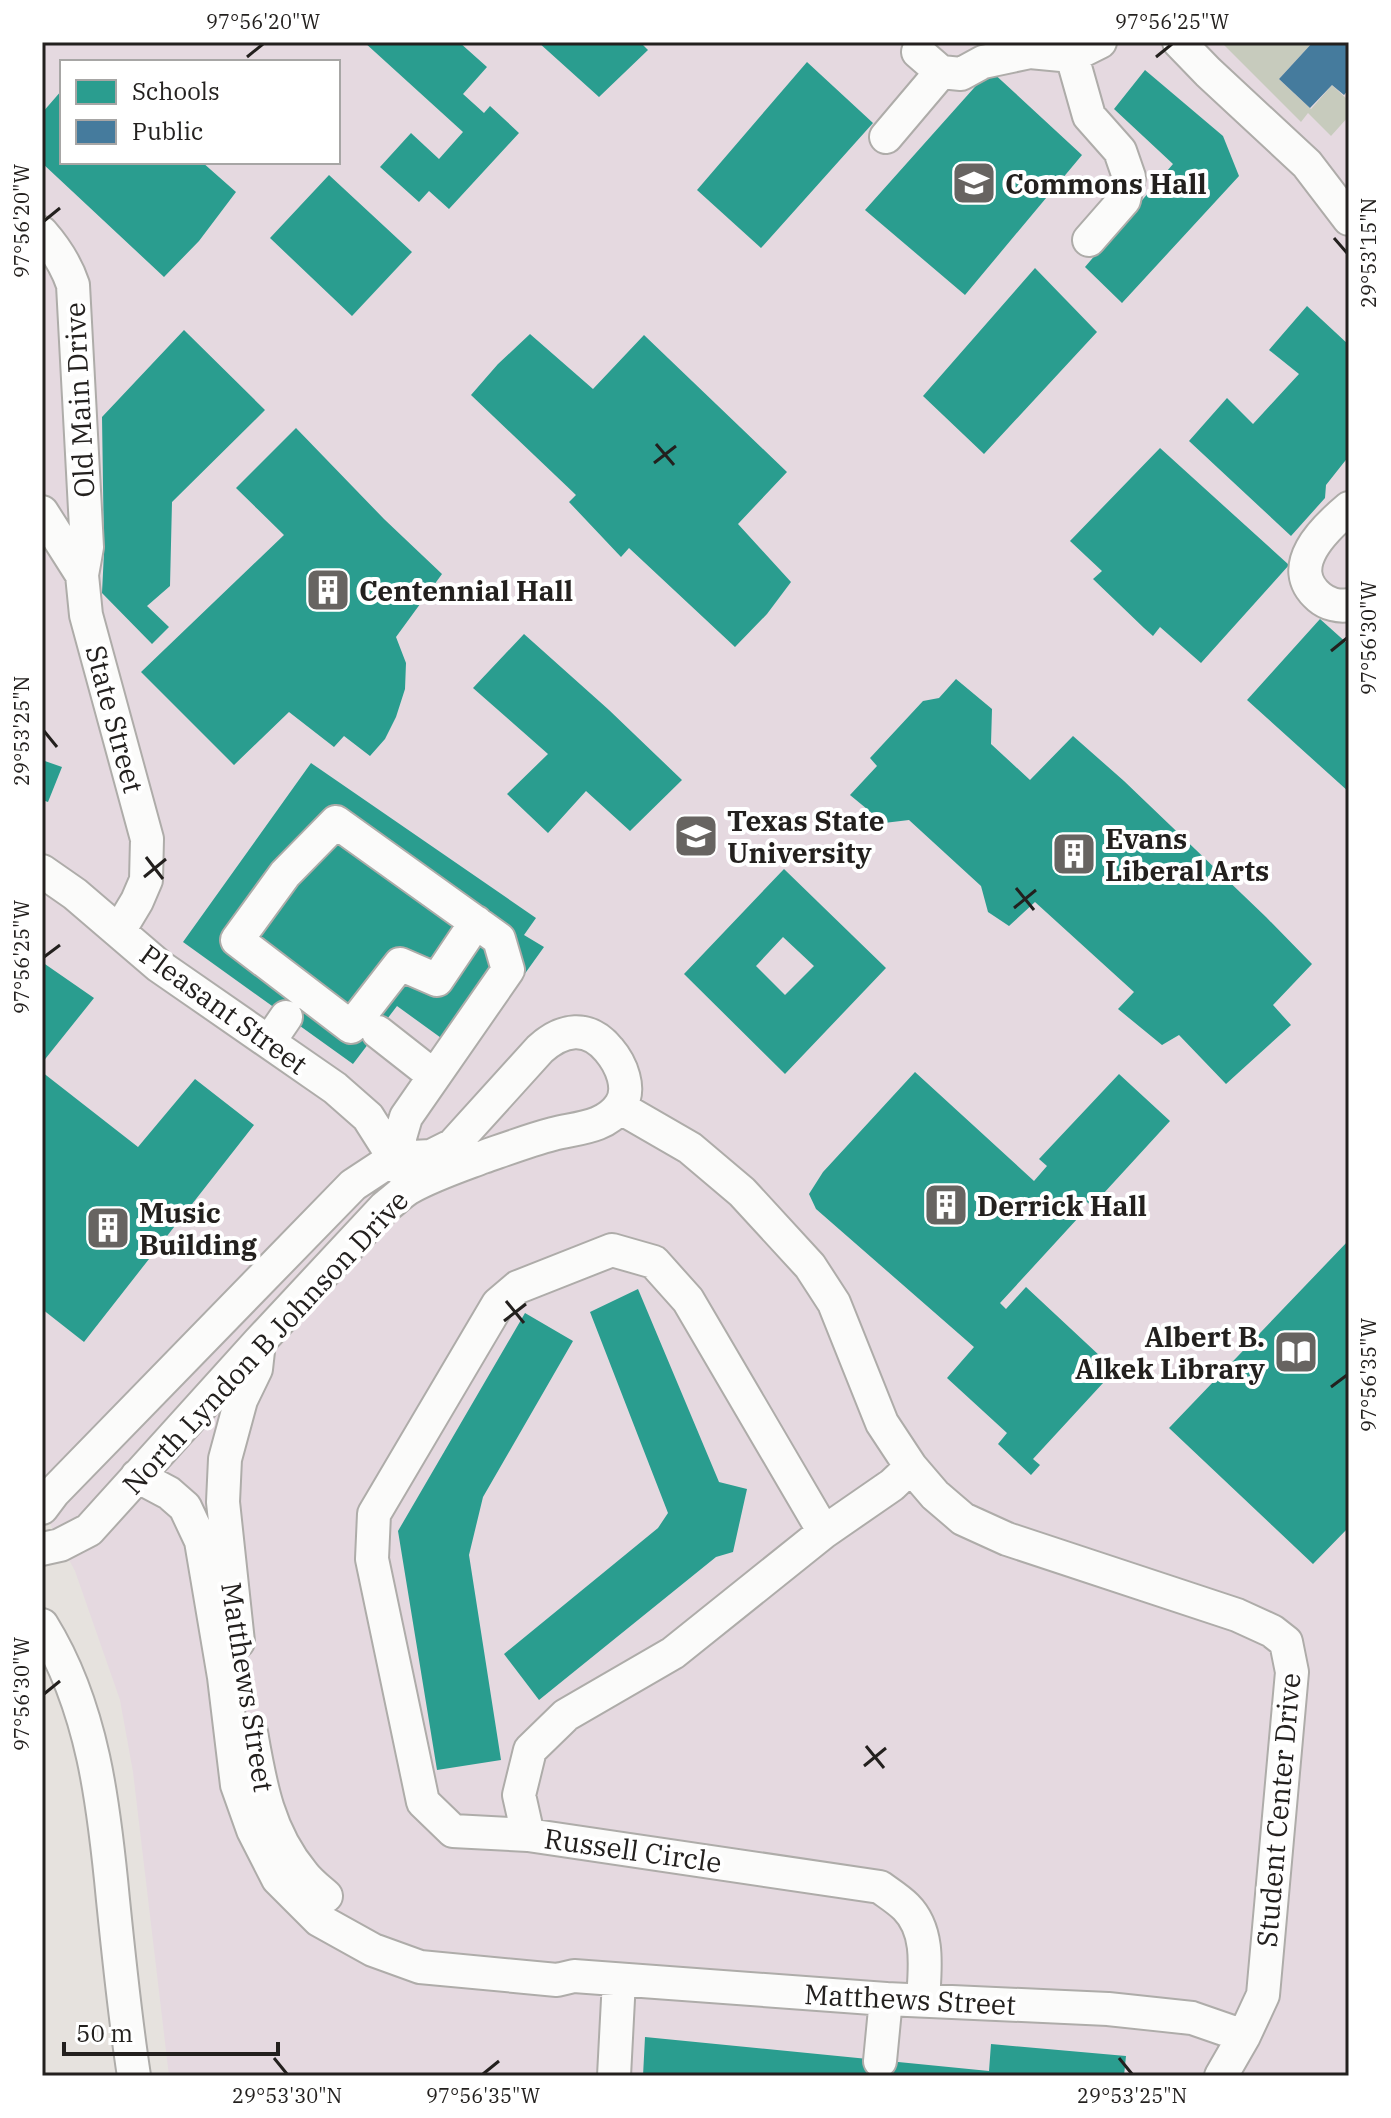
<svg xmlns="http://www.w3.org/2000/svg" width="1391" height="2118" viewBox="0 0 1391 2118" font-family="'IBM Plex Serif',serif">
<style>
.commercial{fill:#e5d9e0;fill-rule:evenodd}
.green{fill:#c7cbbd}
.schools{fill:#2a9d8f;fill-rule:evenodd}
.public{fill:#457b9d}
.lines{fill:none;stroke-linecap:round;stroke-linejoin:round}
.minor-casing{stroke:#aeaca9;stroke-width:36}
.minor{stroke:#fbfbfa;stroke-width:32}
.ticks{fill:none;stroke:#23201e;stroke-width:3}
.labels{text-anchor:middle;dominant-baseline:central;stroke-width:8;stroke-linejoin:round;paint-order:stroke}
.poi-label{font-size:28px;font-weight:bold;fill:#23201e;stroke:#fff;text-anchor:start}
.street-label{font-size:28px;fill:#23201e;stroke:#fff}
.neatline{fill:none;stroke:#23201e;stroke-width:3}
.ticks-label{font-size:20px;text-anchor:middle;fill:#23201e}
</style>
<rect width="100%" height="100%" fill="#e6e2de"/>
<!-- commercial -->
<path class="commercial" d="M42,42H1349V2076H169L133,1772L120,1700L75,1571L42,1509ZM62,62H338V162H62Z"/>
<!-- green -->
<path class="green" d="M1221,42H1313L1279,79L1311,109L1332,85L1349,101V116L1331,136L1308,113L1301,122Z"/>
<!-- schools -->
<path class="schools" d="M364,42H459L487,67L463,94L484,113L490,106L519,133L449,209L429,191L419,202L380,167L411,133L439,159L463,132Z
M538,42H640L648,50L599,97Z
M807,62L873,123L761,248L697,190Z
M990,70L1082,155L965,295L865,210Z
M1145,70L1223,136L1239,176L1122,303L1085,267L1173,164L1114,109Z
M62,90V162H202L236,192L199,241L164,277L42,163V113Z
M329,175L412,252L352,316L270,238Z
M1035,268L1097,332L984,454L923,396Z
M1307,306L1349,345V456L1326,485L1325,498L1291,536L1189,441L1227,398L1253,424L1299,374L1269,350Z
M184,330L265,410L172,502L170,586L147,606L169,627L152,644L102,593L104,552L102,417Z
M530,334L593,389L644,335L787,472L738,524L791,582L767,614L735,647L629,548L621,557L569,502L576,495L471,395L498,364Z
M296,428L384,519L442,574L396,637L406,663L405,689L396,717L385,739L370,756L344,736L334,747L289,712L234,765L141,672L284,535L236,488Z
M1160,448L1289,565L1201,663L1160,627L1153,636L1144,628L1093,579L1102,571L1070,541Z
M1320,619L1349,645V792L1247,700Z
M524,634L609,710L682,780L630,831L586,791L548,833L507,794L548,754L473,688Z
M956,679L992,709L991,744L1030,780L1073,736L1124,781L1266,917L1312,964L1273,1005L1291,1025L1226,1084L1179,1035L1162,1045L1118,1009L1134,992L1035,902L1009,926L988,912L981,886L909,820L884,823L850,795L877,766L870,758L923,701L939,698Z
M42,760L62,767L48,802L42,800Z
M311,763L536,918L524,935L544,947L466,1056L397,1006L353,1064L183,942Z
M784,869L886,968L785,1074L684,974ZM783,937L814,966L785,995L756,966Z
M42,962L94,998L42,1063Z
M42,1072L138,1147L195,1079L254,1125L84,1342L42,1309Z
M915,1072L1034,1181L1047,1166L1039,1159L1119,1074L1170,1121L1092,1206L1083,1199L1072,1212L1078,1218L1000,1303L1006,1309L1026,1287L1115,1370L1033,1459L1040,1465L1031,1475L998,1444L1007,1433L947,1378L974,1347L816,1209L809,1194L823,1172Z
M1349,1240V1527L1313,1564L1169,1428Z
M638,1289L719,1482L747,1489L733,1552L716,1557L539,1700L504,1654L658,1528L668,1513L590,1312Z
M525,1313L573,1341L483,1497L469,1555L501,1760L437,1770L398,1531Z
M645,2037L989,2071L991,2044L1126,2056L1124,2076H643Z"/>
<!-- public -->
<path class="public" d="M1313,42H1349V89L1344,95L1332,85L1310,108L1279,79Z"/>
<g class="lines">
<!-- minor casing -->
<g class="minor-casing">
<path id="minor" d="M1179,42L1208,72L1307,164L1349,219
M918,52L941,72L961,74L983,62L1030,52L1072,56L1100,42
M1072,56L1089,116L1120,151L1129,177L1124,200L1089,240
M886,137L941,72
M42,233C56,249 66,264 73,285L87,547L82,575
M1349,508C1324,529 1284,567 1319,597C1327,604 1339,607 1349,605
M42,512L82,575L86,615L147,839L146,880L137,901L119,931
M42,871L75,894L159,966L335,1088L368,1117L394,1158L399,1168
M378,1032L434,1076
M269,1042L286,1017
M619,1107L690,1148L742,1192L810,1266L834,1303L882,1423L911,1467L935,1495L963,1519L1007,1539L1237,1615L1272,1631L1286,1642L1292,1672L1263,1995L1244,2036L1221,2076
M394,1158L406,1117L508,970L499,939L336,822L285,874L237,940L351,1027L400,964L437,980L476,922
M137,1476L169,1493L185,1507L201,1541L224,1677L237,1785L253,1830L278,1879L319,1920L373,1950L420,1967L557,1980L574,1976L886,1999L1108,2009L1192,2018L1244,2036
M42,1508L54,1492L353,1185L394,1158L431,1156L453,1145L540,1049C562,1029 588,1024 609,1050C621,1064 632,1089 620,1106C605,1128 576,1128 553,1134C530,1140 506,1149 483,1157C459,1166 432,1175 409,1188C401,1193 393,1201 385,1207L259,1342L89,1530L60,1545L42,1549
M824,1532L688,1300L654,1262L612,1250L518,1287L498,1304L374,1514L372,1559L423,1802L453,1831L528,1835L880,1887C888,1893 898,1899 906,1907C930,1931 925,1968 923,2000
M42,1625C93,1707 104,1805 113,1900C119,1959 125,2018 134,2076
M238,1642L223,1502L225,1459L241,1400L256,1369L258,1351
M251,1732C260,1784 268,1832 303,1874C309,1882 318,1889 326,1896
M528,1835L519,1795L530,1750L566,1715L673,1653L824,1532L892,1485L911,1467
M880,2061L886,1999
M614,2076L619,1980"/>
</g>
<!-- minor -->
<use href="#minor" class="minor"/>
</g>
<!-- ticks -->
<path class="ticks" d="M247,57L263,44M1156,57L1172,44M44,221L60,208M1334,238L1347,253M656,444L674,465M654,463L676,446M1331,651L1347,638M44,731L57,747M146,857L163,879M144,877L166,859M1016,888L1034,910M1014,908L1036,890M44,957L60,945M506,1301L524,1323M504,1321L526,1304M1331,1387L1347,1375M44,1694L60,1681M866,1746L884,1768M864,1766L886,1748M274,2058L287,2074M1119,2058L1132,2074M483,2074L499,2061"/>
<!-- icons -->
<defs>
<g id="university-square" transform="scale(2.3)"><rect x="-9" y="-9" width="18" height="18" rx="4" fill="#676461" stroke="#fff"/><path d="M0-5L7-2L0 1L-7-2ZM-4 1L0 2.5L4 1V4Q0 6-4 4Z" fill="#fff"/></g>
<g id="building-square" transform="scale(2.3)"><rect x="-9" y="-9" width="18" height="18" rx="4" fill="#676461" stroke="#fff"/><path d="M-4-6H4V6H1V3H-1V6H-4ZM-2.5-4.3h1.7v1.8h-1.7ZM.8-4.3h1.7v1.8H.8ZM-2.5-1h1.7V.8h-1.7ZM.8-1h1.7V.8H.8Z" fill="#fff"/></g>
<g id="library-square" transform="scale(2.3)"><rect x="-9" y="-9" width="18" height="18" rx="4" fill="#676461" stroke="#fff"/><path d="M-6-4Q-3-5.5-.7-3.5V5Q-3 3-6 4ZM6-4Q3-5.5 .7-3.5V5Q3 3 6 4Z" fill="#fff"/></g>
</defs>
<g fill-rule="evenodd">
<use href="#university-square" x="974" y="183"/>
<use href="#building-square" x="328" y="590"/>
<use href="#university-square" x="696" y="836"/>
<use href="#building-square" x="1074" y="854"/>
<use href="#building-square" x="946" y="1205"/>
<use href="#building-square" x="108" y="1228"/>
<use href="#library-square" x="1296" y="1352"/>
</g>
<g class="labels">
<!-- poi labels -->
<g class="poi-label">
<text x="1005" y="183">Commons Hall</text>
<text x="359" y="590">Centennial Hall</text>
<text x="727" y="820">Texas State<tspan x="727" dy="32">University</tspan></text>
<text x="1105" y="838">Evans<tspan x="1105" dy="32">Liberal Arts</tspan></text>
<text x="977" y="1205">Derrick Hall</text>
<text x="139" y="1212">Music<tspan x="139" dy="32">Building</tspan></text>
<text x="1265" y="1336" text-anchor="end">Albert B.<tspan x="1265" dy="32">Alkek Library</tspan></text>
</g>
<!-- street labels -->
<g class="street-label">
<text transform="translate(79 400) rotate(-93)">Old Main Drive</text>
<text transform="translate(115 719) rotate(75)">State Street</text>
<text transform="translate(224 1009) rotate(36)">Pleasant Street</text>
<text transform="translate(265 1342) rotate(-47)">North Lyndon B Johnson Drive</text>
<text transform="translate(248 1687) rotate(81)">Matthews Street</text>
<text transform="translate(1278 1810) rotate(-85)">Student Center Drive</text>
<text transform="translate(633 1850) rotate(8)">Russell Circle</text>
<text transform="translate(910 1999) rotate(3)">Matthews Street</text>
</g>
</g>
<!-- border -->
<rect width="1391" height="2118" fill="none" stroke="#ffffff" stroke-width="88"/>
<!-- legend -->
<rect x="60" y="60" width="280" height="104" fill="#ffffff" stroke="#a7a6a5" stroke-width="2"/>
<rect x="76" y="80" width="40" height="24" fill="#2a9d8f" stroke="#a7a6a5" stroke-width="2"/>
<text x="132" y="100" font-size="24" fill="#23201e">Schools</text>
<rect x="76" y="120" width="40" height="24" fill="#457b9d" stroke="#a7a6a5" stroke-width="2"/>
<text x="132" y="140" font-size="24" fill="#23201e">Public</text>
<!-- scale -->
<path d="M64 2042v12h214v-12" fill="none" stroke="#23201e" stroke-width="4"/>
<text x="76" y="2042" font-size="24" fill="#23201e" stroke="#ffffff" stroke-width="6" paint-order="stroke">50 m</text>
<rect x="44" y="44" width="1303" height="2030" class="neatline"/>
<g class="ticks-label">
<text x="263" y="29">97°56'20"W</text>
<text x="1172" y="29">97°56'25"W</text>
<text transform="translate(22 221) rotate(-90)" y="7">97°56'20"W</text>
<text transform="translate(1369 253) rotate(-90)" y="7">29°53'15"N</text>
<text transform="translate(1369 638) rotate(-90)" y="7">97°56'30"W</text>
<text transform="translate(22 731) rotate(-90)" y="7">29°53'25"N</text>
<text transform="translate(22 957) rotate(-90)" y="7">97°56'25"W</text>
<text transform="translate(1369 1375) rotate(-90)" y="7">97°56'35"W</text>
<text transform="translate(22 1694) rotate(-90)" y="7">97°56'30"W</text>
<text x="287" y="2103">29°53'30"N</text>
<text x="483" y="2103">97°56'35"W</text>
<text x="1132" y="2103">29°53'25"N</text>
</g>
</svg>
